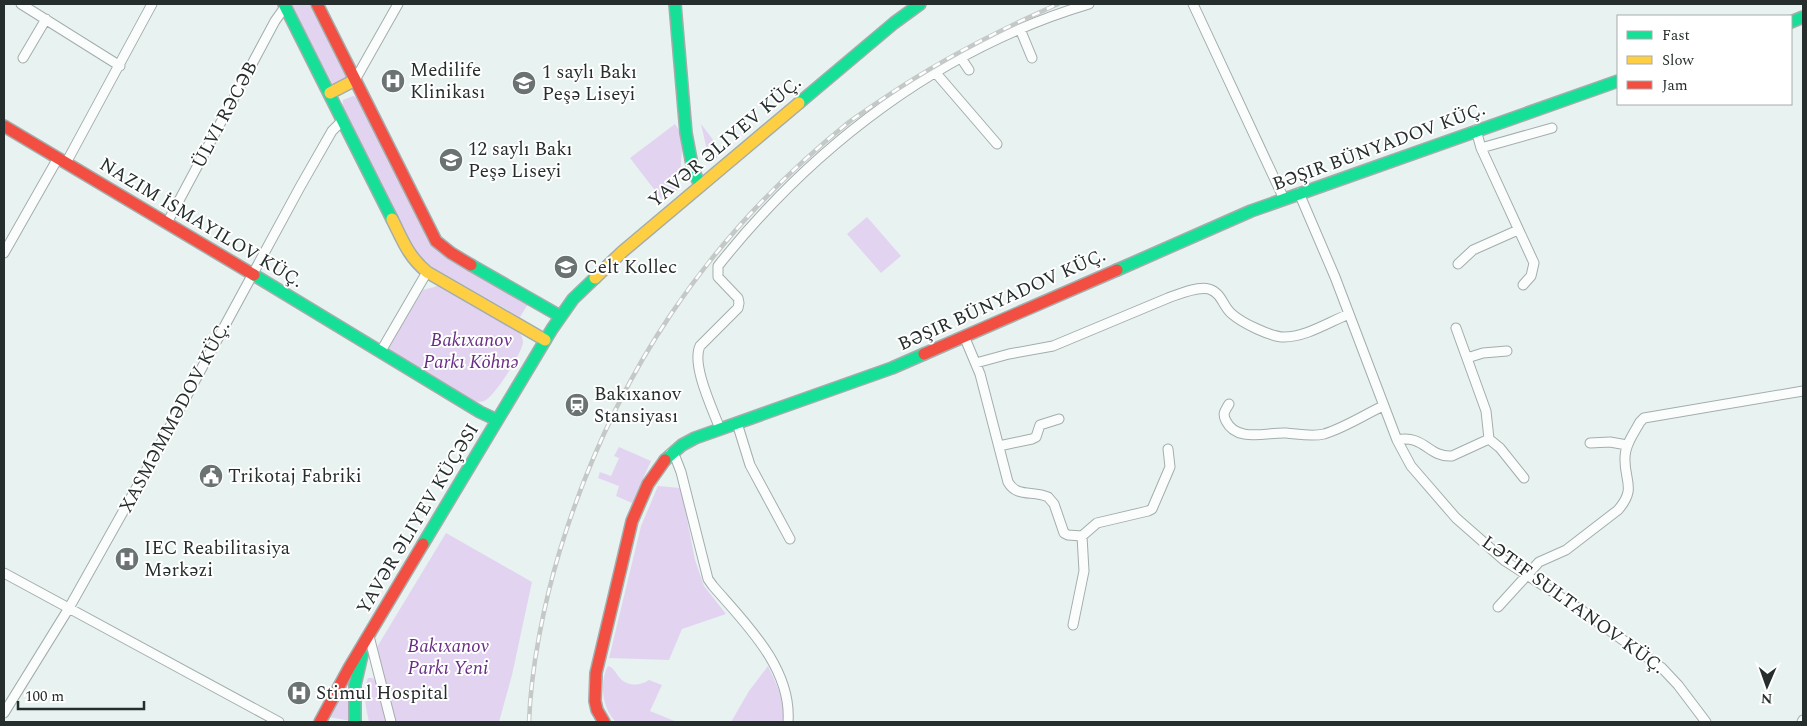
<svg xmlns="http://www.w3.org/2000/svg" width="1807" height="726" viewBox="0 0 1807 726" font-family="Spectral,serif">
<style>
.green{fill:#e2d4f0}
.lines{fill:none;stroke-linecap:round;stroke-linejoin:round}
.street-casing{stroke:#a4adac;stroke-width:11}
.fast-casing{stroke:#a4adac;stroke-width:14}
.slow-casing{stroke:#a4adac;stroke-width:14}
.jam-casing{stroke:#a4adac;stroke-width:14}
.street{stroke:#fbfdfd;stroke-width:9}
.fast{stroke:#16e098;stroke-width:11}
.slow{stroke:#ffcf43;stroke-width:11}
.jam{stroke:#f24e42;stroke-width:11}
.rail-casing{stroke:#c4c8c7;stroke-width:4.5}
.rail{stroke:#fff;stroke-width:2.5;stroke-dasharray:8;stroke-linecap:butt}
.labels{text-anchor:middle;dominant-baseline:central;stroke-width:4;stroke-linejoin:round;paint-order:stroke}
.poi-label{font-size:19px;fill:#262e2d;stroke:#fff;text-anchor:start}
.street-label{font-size:19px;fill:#262e2d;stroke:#fff}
.park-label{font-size:19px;font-style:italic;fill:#682c84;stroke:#fff}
</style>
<rect width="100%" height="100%" fill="#e7f2f1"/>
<!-- green -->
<path class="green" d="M291,4H309L347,78L333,85Z
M353,96L361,99L429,243L441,254L528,304L520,317L432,267L415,253L342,109L343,100Z
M675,124L683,136L679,189L663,201L630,158Z
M701,124L723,153L710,163Z
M867,217L901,256L881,273L847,234Z
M441,285L514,328C519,332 522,335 523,341C524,351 495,395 486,400C481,403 476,402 471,400L388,349L423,290Z
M619,447L651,461L632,503L616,496L619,486L598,478L600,472L611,476L619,458L614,456Z
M658,486L681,488L695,560L704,586L726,614L682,629L669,660L609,658L641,526Z
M446,533L532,582L512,675L499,722H395L394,719L377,647Z
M608,666C614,668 615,672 619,677C627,687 640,686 649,680L662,685L650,711L677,722H616C602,709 599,682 608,666Z
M768,666C775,682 788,704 782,722H731L749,691Z
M368,678H373L376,682L386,722H369C366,708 362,692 368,678Z
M347,684L351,721L329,717Z"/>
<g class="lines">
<!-- street casing -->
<g class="street-casing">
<path id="street" d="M21,4L120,66
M1193,4L1284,199
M1020,29L1032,58
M23,58L46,19
M961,58L969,70
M935,72L997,144
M355,80L398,4
M1476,130L1481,148L1534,263L1531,276L1523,285
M1481,148L1552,128
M66,163L152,4
M1299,193L1335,277L1397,440L1411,466L1456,518L1505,561L1581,610L1662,668L1678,685L1706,722
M167,223L275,21L285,7
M4,253L58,158
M1458,264L1473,250L1518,230
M964,336L980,374L1008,482C1017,498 1033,490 1048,497L1054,504L1064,533L1068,535L1082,536L1097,523L1148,511L1152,509L1170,467L1168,449
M381,351L427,272
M1467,358L1483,353L1507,351
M976,363L1009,354L1053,346L1168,298C1179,294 1197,286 1209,289C1222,293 1223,307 1232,314C1242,323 1271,337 1284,337C1306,337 1329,322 1349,314
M1229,404C1225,411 1222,413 1226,421C1237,443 1267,432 1286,433C1299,434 1311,437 1324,434C1344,428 1364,415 1383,406
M737,423L750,465L790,539
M720,429C713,410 691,365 700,346L738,308L739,303L738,298L718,277V266C813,146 941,48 1089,4
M1489,439L1500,448L1524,478
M1397,440C1424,434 1429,458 1452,456L1489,439L1486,411L1456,328
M1590,443L1610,442L1627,445
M999,446L1032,439L1036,437L1040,425L1059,419
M670,454L676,459L681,472L708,579L713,586C745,623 792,668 788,722
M4,573L279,722
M1498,607L1539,562L1566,550L1618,510C1637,488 1624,481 1625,458C1625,445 1634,433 1640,422L1644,418L1803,391
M1073,625L1084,571L1082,536
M369,636L391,722
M4,713L69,608L147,469L300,187L332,131L343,120
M1802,722L1803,720"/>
</g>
<!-- fast casing -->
<g class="fast-casing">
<path id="fast" d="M284,4L392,219
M675,4L686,133L693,170L700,185
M1791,22L1803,17
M799,103L894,23L920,4
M471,265L560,316
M1117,270L1251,211L1618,81
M254,275L480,412L497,420
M665,460L682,445L695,438L892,368L924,354
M423,544L552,329L573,299L595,278
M355,722V685L362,655"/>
</g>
<!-- slow casing -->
<g class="slow-casing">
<path id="slow" d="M330,93L355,80
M392,219C403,241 408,256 427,272L545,340
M595,278L622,252L799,103"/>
</g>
<!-- jam casing -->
<g class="jam-casing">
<path id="jam" d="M317,4L436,241L451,253L471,265
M4,126L254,275
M924,354L1117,270
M320,722L349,668L423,544
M604,722L597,710L595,701L596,673L632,521L648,484L665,460"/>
</g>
<!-- street -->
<use href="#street" class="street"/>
<!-- fast -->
<use href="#fast" class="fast"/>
<!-- slow -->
<use href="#slow" class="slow"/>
<!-- jam -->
<use href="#jam" class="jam"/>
<!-- rail casing -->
<g class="rail-casing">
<path id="rail" d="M529,722C531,667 544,603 560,550C613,377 707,236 849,122C860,114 872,106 884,98C940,60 997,31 1058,4"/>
</g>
<!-- rail -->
<use href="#rail" class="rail"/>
</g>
<!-- icons -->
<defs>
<g id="hospital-disc" transform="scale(1.25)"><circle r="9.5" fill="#6a7372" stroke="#fff"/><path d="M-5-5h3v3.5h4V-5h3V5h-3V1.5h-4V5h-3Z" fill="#fff"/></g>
<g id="university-disc" transform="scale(1.25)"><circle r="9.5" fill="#6a7372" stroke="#fff"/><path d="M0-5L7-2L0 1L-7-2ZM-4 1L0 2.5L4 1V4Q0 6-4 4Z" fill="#fff"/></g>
<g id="station-disc" transform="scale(1.25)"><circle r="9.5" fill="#6a7372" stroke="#fff"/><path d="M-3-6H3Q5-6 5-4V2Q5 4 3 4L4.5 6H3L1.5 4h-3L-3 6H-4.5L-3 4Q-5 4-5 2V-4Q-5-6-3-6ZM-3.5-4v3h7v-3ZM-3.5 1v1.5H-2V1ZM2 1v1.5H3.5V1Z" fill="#fff"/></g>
<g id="civic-disc" transform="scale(1.25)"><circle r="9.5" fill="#6a7372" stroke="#fff"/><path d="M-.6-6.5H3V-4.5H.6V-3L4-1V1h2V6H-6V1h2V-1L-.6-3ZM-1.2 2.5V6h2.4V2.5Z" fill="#fff"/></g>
</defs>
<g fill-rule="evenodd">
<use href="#hospital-disc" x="393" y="81"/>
<use href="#university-disc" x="524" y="83"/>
<use href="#university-disc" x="451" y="160"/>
<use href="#university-disc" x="566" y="267"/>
<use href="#station-disc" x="577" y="405"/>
<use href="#civic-disc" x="211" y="476"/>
<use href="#hospital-disc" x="127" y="559"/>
<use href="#hospital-disc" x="299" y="693"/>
</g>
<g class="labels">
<!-- poi labels -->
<g class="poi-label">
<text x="410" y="70">Medilife<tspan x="410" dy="22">Klinikası</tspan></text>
<text x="542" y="72">1 saylı Bakı<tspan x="542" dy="22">Peşə Liseyi</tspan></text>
<text x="468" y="149">12 saylı Bakı<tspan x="468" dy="22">Peşə Liseyi</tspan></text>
<text x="584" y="267">Celt Kollec</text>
<text x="594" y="394">Bakıxanov<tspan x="594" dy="22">Stansiyası</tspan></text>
<text x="228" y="476">Trikotaj Fabriki</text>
<text x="144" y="548">IEC Reabilitasiya<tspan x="144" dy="22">Mərkəzi</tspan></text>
<text x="316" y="693">Stimul Hospital</text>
</g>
<!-- street labels -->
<g class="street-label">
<text transform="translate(225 115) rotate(-62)">ÜLVI RƏCƏB</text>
<text transform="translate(725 142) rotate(-40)">YAVƏR ƏLIYEV KÜÇ.</text>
<text transform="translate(1379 147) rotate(-20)">BƏŞIR BÜNYADOV KÜÇ.</text>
<text transform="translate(201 223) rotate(31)">NAZIM İSMAYILOV KÜÇ.</text>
<text transform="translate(1002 300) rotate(-24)">BƏŞIR BÜNYADOV KÜÇ.</text>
<text transform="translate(175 417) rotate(-62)">XASMƏMMƏDOV KÜÇ.</text>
<text transform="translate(418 519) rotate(-59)">YAVƏR ƏLIYEV KÜÇƏSI</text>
<text transform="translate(1573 605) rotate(36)">LƏTIF SULTANOV KÜÇ.</text>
</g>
<!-- park labels -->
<g class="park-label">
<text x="471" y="340">Bakıxanov<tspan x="471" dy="22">Parkı Köhnə</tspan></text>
<text x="448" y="646">Bakıxanov<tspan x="448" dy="22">Parkı Yeni</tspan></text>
</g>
</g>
<!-- border -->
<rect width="1807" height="726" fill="none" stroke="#262e2d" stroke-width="10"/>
<!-- legend -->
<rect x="1617" y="15" width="175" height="90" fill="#ffffff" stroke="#a8abab"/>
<rect x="1627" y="31" width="25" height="8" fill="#16e098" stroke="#a8abab"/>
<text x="1662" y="40" font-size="15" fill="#262e2d">Fast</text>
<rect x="1627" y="56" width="25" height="8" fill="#ffcf43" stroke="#a8abab"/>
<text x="1662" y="65" font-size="15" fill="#262e2d">Slow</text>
<rect x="1627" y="81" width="25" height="8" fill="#f24e42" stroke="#a8abab"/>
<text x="1662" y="90" font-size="15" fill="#262e2d">Jam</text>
<!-- north arrow -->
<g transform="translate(1767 686) rotate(182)" stroke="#ffffff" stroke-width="4" paint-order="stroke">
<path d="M0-4L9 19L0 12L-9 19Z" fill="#262e2d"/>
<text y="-8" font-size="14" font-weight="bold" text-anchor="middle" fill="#262e2d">N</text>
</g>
<!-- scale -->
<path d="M18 701v8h126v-8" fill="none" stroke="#262e2d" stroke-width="2.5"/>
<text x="25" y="701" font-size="15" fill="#262e2d" stroke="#ffffff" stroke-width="4" paint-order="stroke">100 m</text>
</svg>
